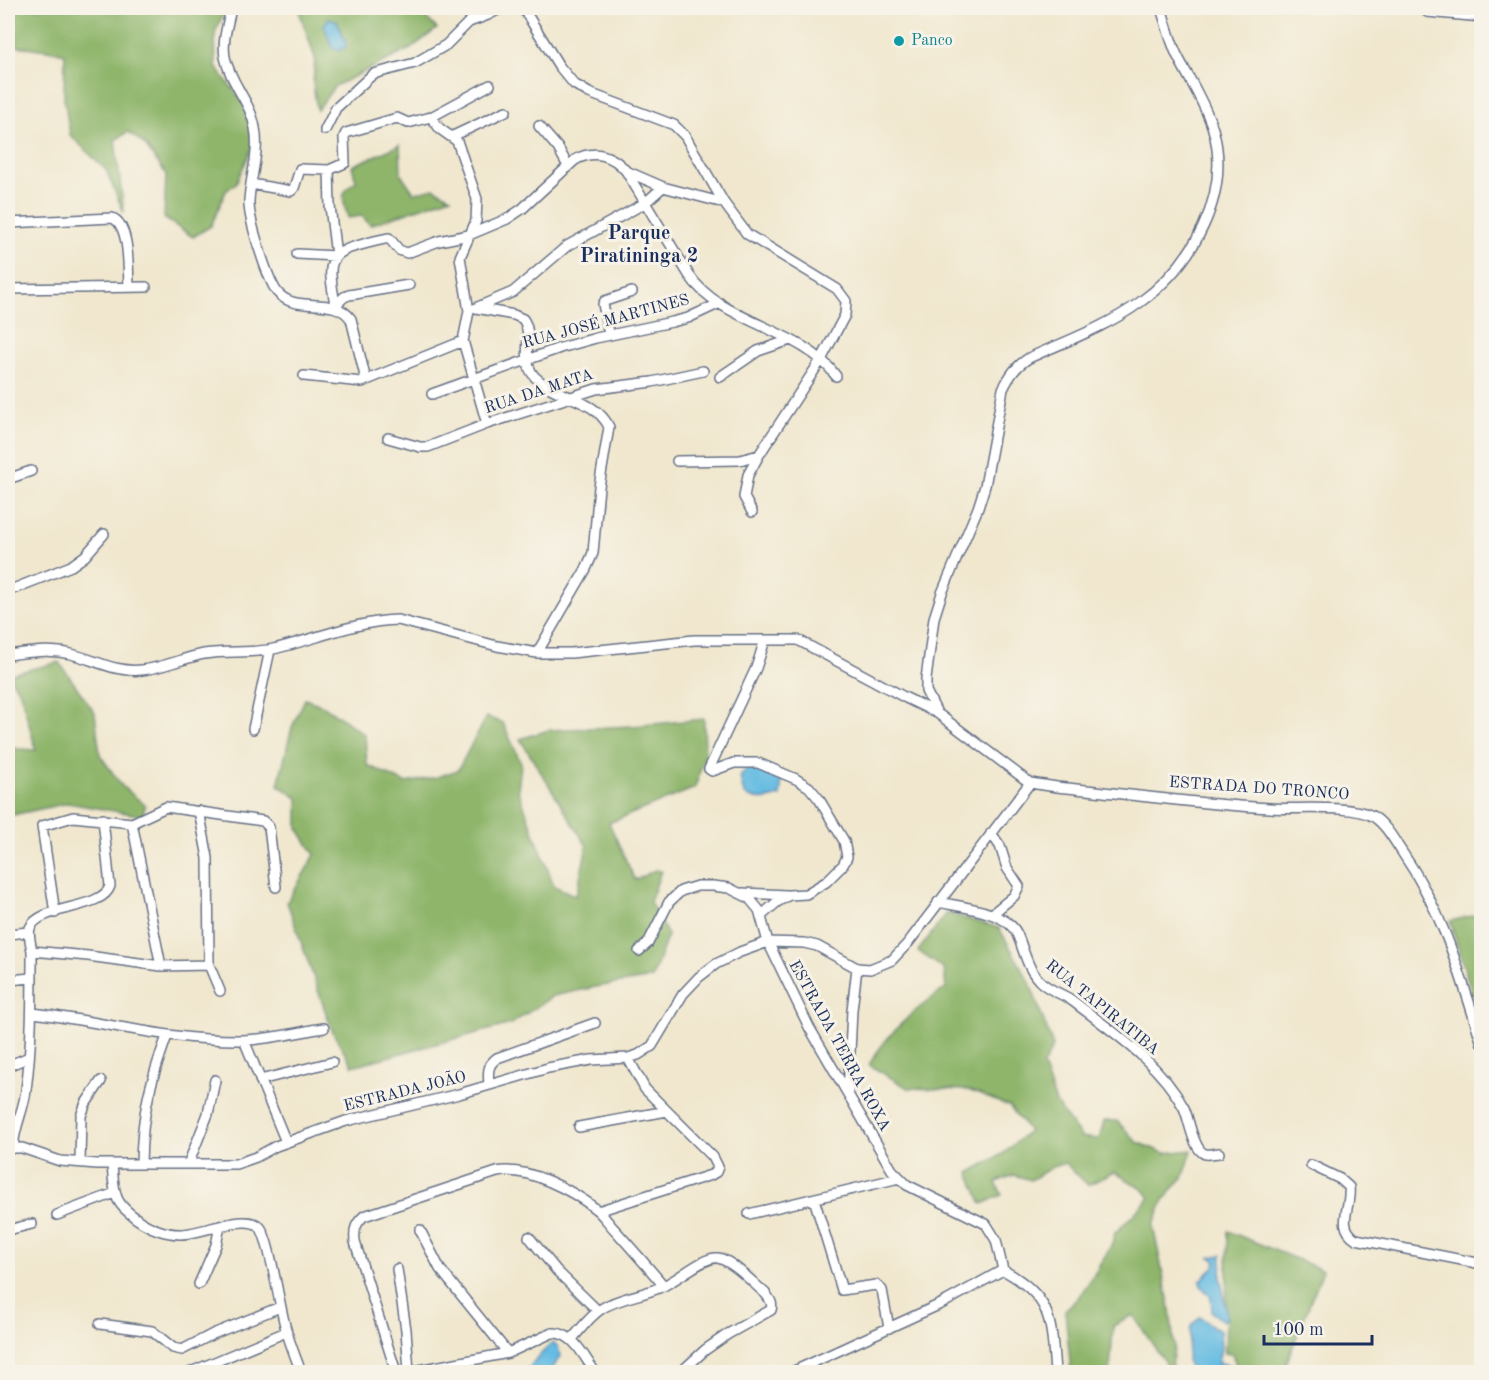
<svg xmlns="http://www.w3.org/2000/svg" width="1489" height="1380" viewBox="0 0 1489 1380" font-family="'Old Standard TT',serif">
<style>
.forest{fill:#8eb56a;stroke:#547264;stroke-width:1.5}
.water{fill:#65bbe2;stroke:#4075a0;stroke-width:1.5}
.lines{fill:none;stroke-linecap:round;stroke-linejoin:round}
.minor-casing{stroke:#666f85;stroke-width:12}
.minor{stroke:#fff;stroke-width:9}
.culture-dot{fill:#0f9aa8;stroke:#f7f3e8;stroke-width:2}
.labels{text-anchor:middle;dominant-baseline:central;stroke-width:6;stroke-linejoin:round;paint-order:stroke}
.culture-label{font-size:16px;fill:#0d838f;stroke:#f7f3e8;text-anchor:start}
.street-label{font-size:16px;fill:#1b2f5e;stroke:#f7f3e8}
.quarter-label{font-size:20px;font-weight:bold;fill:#1b2f5e;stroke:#f7f3e8}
</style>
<rect width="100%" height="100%" fill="#f7f3e8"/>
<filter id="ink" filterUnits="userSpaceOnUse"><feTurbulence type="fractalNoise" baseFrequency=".0167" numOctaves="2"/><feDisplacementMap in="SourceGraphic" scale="12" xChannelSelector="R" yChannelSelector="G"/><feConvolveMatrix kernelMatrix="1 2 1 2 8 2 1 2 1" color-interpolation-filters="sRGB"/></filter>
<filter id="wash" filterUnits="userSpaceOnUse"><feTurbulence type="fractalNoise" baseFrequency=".008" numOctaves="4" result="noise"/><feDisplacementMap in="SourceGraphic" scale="24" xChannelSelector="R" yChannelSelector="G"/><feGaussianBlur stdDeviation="1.35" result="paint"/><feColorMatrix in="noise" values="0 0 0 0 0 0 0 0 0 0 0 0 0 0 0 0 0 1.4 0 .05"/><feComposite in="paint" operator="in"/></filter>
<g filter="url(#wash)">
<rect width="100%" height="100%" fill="#f0e7ce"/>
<!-- forest -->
<path class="forest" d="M8,8H226L215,33L216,67L246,106L254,144L236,183L226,191L211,226L193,237L164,218L166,174L145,145L128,132L115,140L124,213L106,170L70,135L64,98L65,54L48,50L8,45Z
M298,8H417L437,29L410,49L335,86L317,110L313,84L315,58Z
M400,145L401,174L414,193L434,188L451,197L370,225L362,216L348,218C343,199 338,193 356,181L352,166Z
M59,662L95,713L100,755L122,786L145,805L143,816L68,803L8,816V746L18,749L36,750L20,692L8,675Z
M305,699L324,706L365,735L367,765L405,783L437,777L458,770L486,717L503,723L521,763L518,790L554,886L576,896L587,846L520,739L549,730L633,726L704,719L705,755L695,788L609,823L635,880L655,870L661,871L650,902L668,935L652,978L595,987L553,996L511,1024L353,1066L333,1033L287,902L315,855L298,828V798L278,785L292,727Z
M947,913L999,928L1030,983L1053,1046L1043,1066L1056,1103L1081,1137L1099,1139L1104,1121H1117L1137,1142L1164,1153L1192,1150L1184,1176L1164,1200L1153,1226L1170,1308L1174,1347L1171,1372L1133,1315L1113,1326L1110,1372H1071L1065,1310L1078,1298L1094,1275L1112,1244L1115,1233L1150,1198L1144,1190L1115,1172L1088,1185L1065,1163L1052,1167L1031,1180L1014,1175L996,1182L1002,1195L982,1204L969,1173L1004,1153L1029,1131L1009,1106L968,1090L908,1088L869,1065C887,1033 916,1008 946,988L944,969L918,951Z
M1481,914H1482L1481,1024L1450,921Z
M1228,1231L1323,1270L1283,1372H1239L1232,1354L1225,1353Z"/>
<!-- water -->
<path class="water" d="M329,18L337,21L346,43V47L338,51L332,47L324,25Z
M750,764L782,779L780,796C766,800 757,802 744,794L740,777Z
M1222,1255L1221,1278L1227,1318L1223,1321L1212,1312L1211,1297L1201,1286L1200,1281L1214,1267L1216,1261L1210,1257Z
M1200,1317L1220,1331L1221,1348L1218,1363L1234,1366L1235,1372H1191L1187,1359L1191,1326Z
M553,1342L558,1347L560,1356L551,1372H526L536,1359Z"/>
</g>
<g filter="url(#ink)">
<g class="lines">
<!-- minor casing -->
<g class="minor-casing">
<path id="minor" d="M231,8C228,24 222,40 225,57C230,83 251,102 255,128C260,153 250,177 249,201C248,218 267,278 277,292C296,315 333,294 351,319L366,380
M523,8L559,66L574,84L589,93L674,125L685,136L724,203L747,234L837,289L846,301L845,315L821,360L759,455
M1427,12L1482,17
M431,117L440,129L457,141L477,199L476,221L460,257L469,311L463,341L487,424
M539,126L558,148L568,166
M325,130L336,108L373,74L415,63L446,45L469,22L488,15L502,8
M453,136L506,111
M626,171L663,187L724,203
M251,184L291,191L294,188L300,169L329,170L345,163L344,137L346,133L397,118L408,123L431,117L490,85
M8,223L112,218C130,224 128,269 129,287
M297,254L336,256L330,206L329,170
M8,289L146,287
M335,306C332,277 320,255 357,246C367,243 378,240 389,238L399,250L407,253L439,241L469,235L507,219L522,209L575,160C594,149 613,155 626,171L689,275C721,323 803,329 836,376
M335,306L344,297L349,295L409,285
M478,307L513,292L567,246L645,203L663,187
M476,308L514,315L523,319C535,336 519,360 535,377C556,398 595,398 609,427L599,487L593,553L586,569L537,653
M609,335L603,304L605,301L632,292
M304,376L362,382L463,341
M720,377L758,351L790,340
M432,394L560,348L596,338L672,322L688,318L720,303
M388,438L420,447H428L487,424L596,389L652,382L703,371
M677,461L740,460L759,455L748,475L744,497L752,512
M8,479L31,471
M8,591L71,566L85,556L104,534
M8,655C29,652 50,649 71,654C96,660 116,673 142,670C163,668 183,658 204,654C227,650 250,654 273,649C314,640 356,621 398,620L497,646L537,653H571L694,640H798L906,698L937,713L1030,783
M937,713L926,691V679L934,618L942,593L978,508L985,486L1003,389C1010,375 1016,366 1029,358C1066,341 1106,327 1139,303C1192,265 1232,196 1213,129C1205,103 1189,79 1177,55C1170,40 1166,23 1161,8
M253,729L270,650
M1030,783L1057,787C1128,794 1199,804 1270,808C1295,810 1354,804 1374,817C1386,825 1394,840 1402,852C1443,911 1461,976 1482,1044
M199,811L208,858L209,965
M132,823L161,966
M991,833L1000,846L1007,868L1019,886L1014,896L992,914
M742,893L787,895
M938,902C961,907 1007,911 1017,934C1025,952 1027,970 1042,983C1052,992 1064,994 1074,1002C1113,1032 1160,1063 1184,1108C1189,1118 1193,1150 1205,1154C1209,1155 1215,1153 1219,1153
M55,913L42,826L73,817L132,823L166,807L263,821L269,827L276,887
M761,916L777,902L789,895L806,894L826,882L843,865L847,857L844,841L819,799L809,787L796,779L758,763H734L712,771L709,769L756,668L765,640
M8,934L29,932
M32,951C31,945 28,934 30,928C39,905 103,910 110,886L103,819
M639,951L648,943L669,902L681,891L697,886H713L729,888L749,898L759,910L768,942L809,1027L892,1170L907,1185L986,1224L996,1240L1003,1270
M8,980L32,978
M32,1013C102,1021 170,1041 242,1040C268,1040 297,1032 324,1028
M244,1040L286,1142
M8,1066L29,1057
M260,1080L332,1062
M489,1085C488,1073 487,1065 497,1058L595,1023
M848,1094L852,1010L857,968
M579,1127L667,1111
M13,1148C14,1127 24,1110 26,1090C32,1044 32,997 32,951L88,956L161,966L209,965L220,991
M8,1150L13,1148H22L60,1161L97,1164H236L256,1157L276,1146L346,1121L459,1094L548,1068L591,1060L628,1058L638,1055L652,1046L683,994L699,977L716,964L740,952L768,942L804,943L817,946L857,968L870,969L892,960L908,943L1030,783
M80,1162L81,1116L86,1103L101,1081
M189,1162L208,1114L215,1080
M141,1163C142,1112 150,1083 167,1036
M112,1164C113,1175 113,1190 118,1200C122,1208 130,1214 137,1219C149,1228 166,1234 180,1234C200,1235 246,1212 260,1227C270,1239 280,1310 286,1329C290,1344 296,1358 301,1372
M1311,1165L1340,1179L1349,1187C1352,1206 1335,1226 1356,1239L1482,1264
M814,1199L842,1290L876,1285L882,1290L889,1328
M598,1211L711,1175L716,1172L718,1167L713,1157L645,1089L628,1058
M749,1214L899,1178
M57,1215L115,1193
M8,1230L32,1224
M420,1230L440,1269L508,1353
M529,1237L557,1271L598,1311
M397,1269L406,1330L409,1372
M1003,1270C1053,1297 1051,1321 1055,1372
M199,1284L216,1245L220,1226
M100,1324L152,1331L173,1348L182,1350L213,1334L280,1307
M572,1339C581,1329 589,1317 601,1309C621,1296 645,1296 665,1285C679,1279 704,1256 718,1258C733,1261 754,1284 766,1294C770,1300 773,1303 771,1310L728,1334L705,1350L681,1372
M191,1372L286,1332
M396,1372L355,1242C354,1230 355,1224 364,1216L497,1172C527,1166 574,1191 597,1210C604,1216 609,1224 616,1231C632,1249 648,1267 664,1286
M409,1372L508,1353L552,1333C573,1331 584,1357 595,1372
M792,1372L943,1303L1003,1270"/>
</g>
<!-- minor -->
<use href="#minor" class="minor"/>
</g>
</g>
<!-- markers -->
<circle class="culture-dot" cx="899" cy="41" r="6"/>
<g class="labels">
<!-- culture labels -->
<g class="culture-label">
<text x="911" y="41">Panco</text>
</g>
<!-- street labels -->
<g class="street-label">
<text transform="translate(606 322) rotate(-15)">RUA JOSÉ MARTINES</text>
<text transform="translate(539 392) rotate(-18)">RUA DA MATA</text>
<text transform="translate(1259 789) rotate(4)">ESTRADA DO TRONCO</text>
<text transform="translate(1102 1008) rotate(39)">RUA TAPIRATIBA</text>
<text transform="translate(839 1046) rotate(61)">ESTRADA TERRA ROXA</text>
<text transform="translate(405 1092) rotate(-14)">ESTRADA JOÃO</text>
</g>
<!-- quarter labels -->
<g class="quarter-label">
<text x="639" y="234">Parque<tspan x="639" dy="23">Piratininga 2</tspan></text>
</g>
</g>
<!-- margin -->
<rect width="1489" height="1380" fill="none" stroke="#f7f3e8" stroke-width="30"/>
<!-- scale -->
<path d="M1264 1335v9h108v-9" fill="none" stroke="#1b2f5e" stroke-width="3"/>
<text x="1273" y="1335" font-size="18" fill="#1b2f5e" stroke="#f7f3e8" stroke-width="4.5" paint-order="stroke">100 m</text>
</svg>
